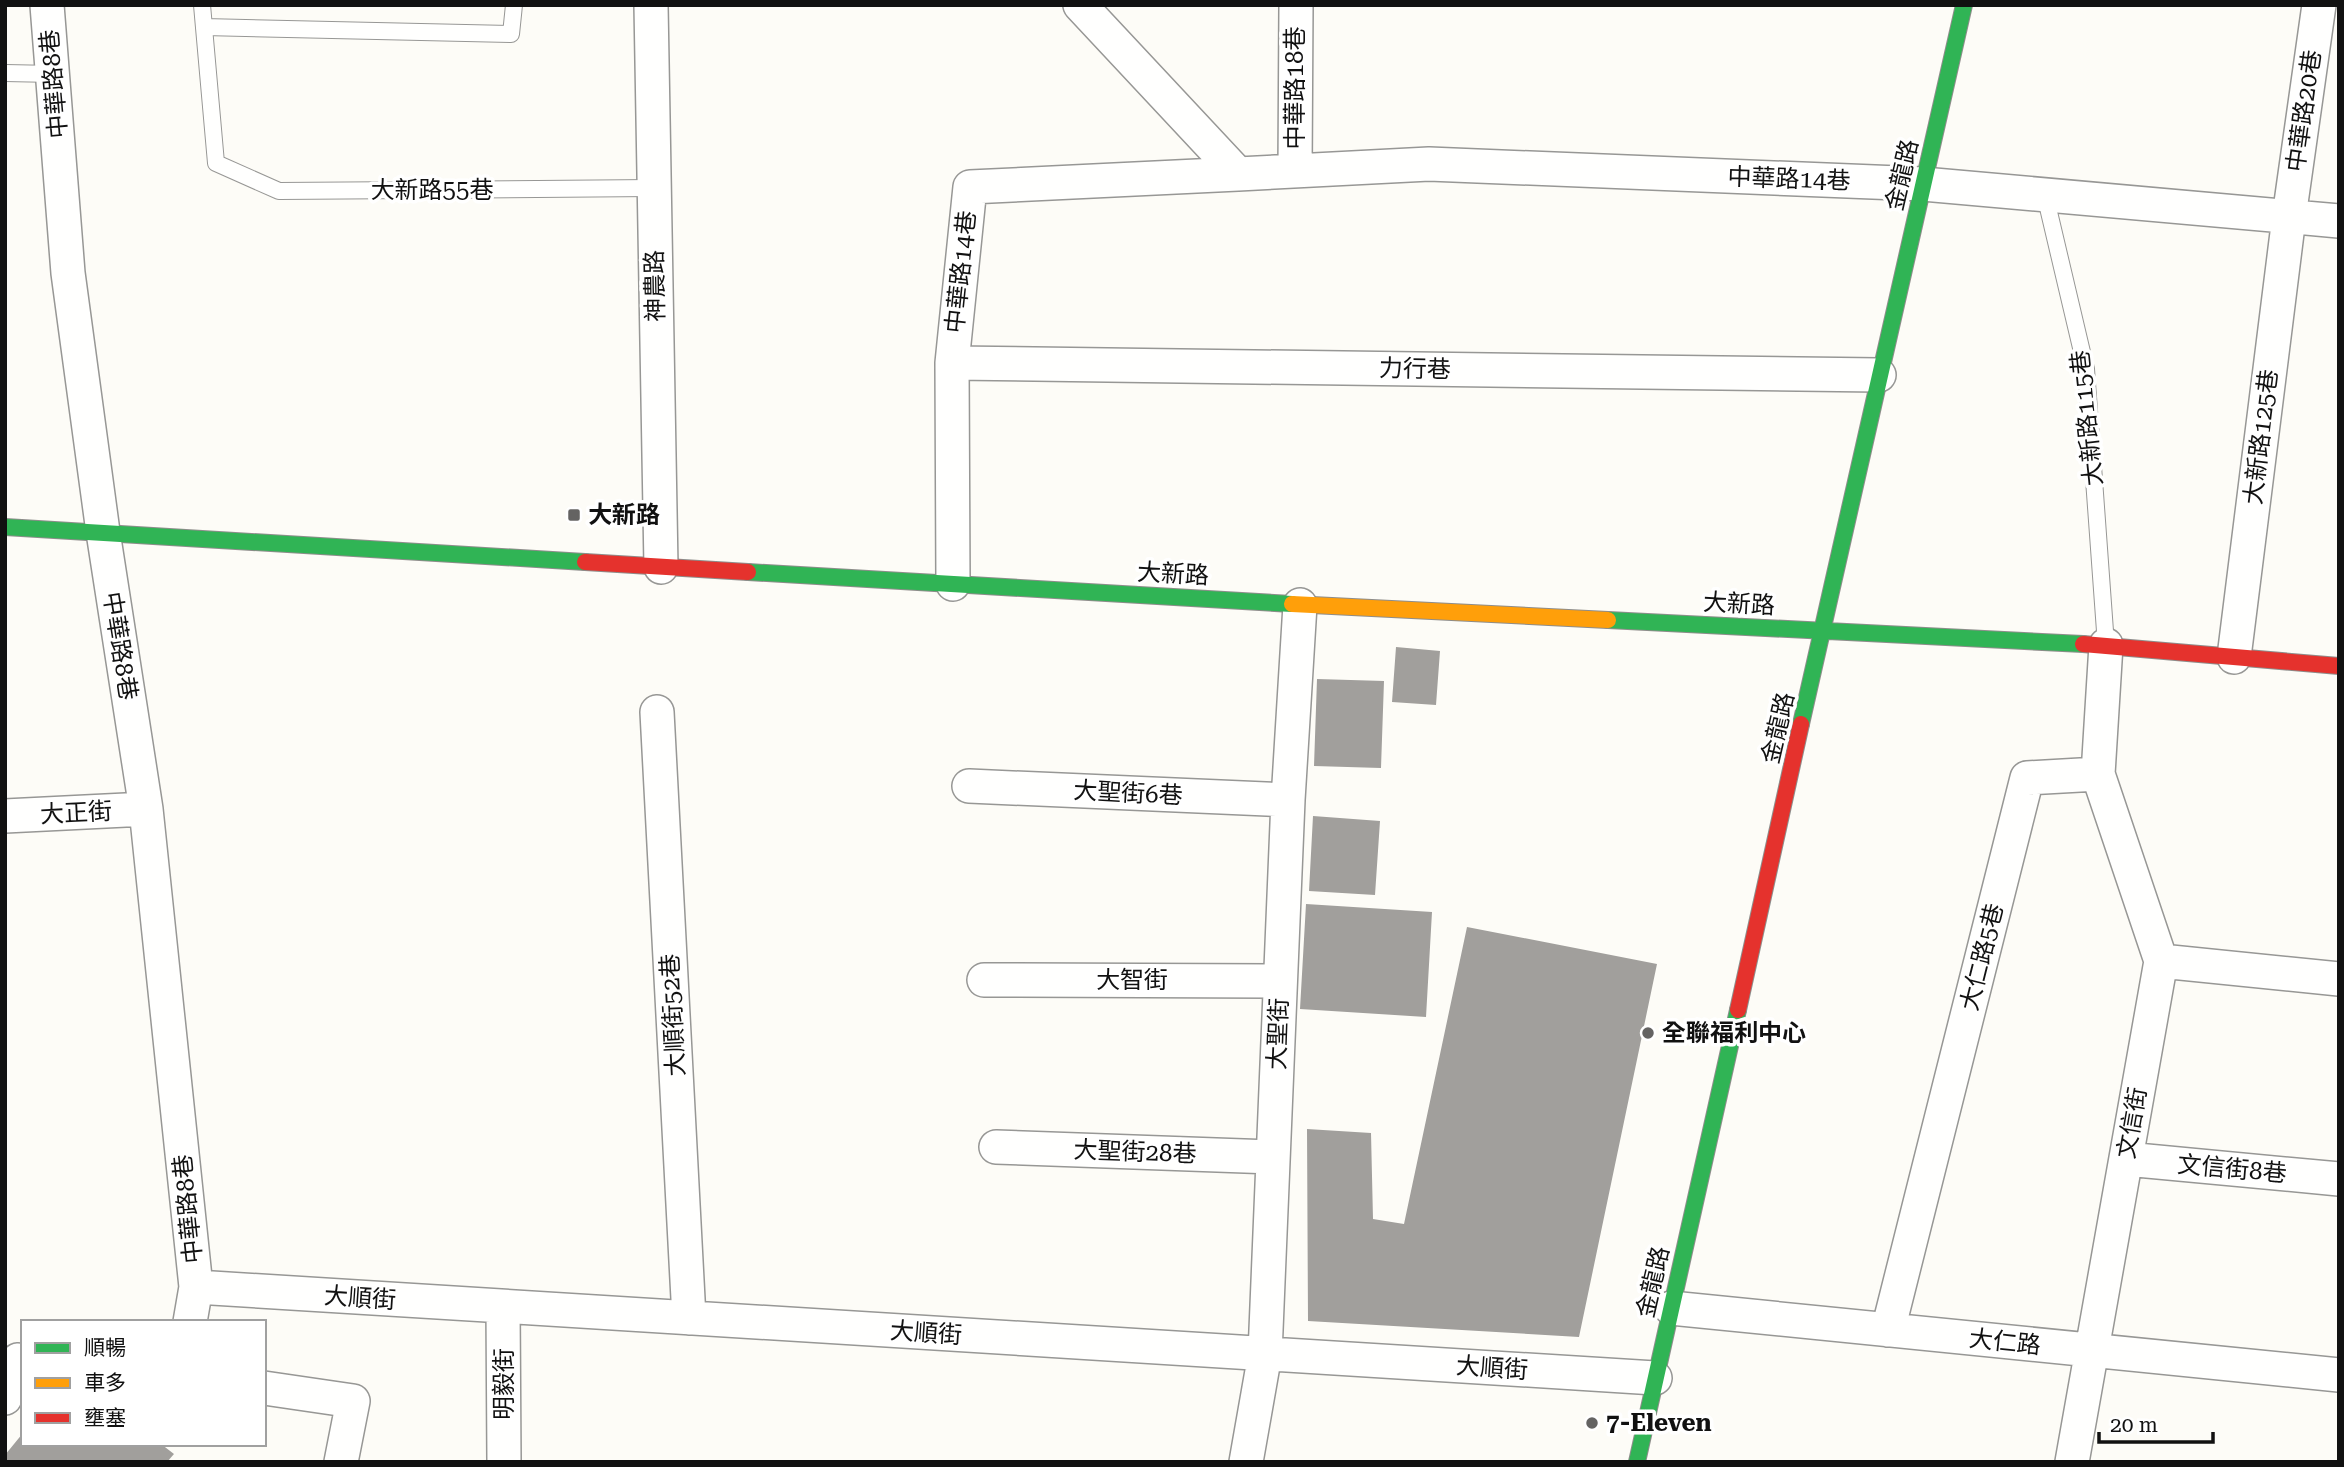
<svg xmlns="http://www.w3.org/2000/svg" width="2344" height="1467" viewBox="0 0 2344 1467" font-family="'Roboto Serif','Noto Sans TC',serif">
<style>
.building{fill:#a19f9c}
.lines{fill:none;stroke-linecap:round;stroke-linejoin:round}
.lane-casing{stroke:#979795;stroke-width:18}
.street-casing{stroke:#979795;stroke-width:36}
.fast-casing{stroke:#8e8d8b;stroke-width:18}
.slow-casing{stroke:#8e8d8b;stroke-width:18}
.jam-casing{stroke:#8e8d8b;stroke-width:18}
.lane{stroke:#fffffe;stroke-width:16}
.street{stroke:#fffffe;stroke-width:33}
.fast{stroke:#30b455;stroke-width:16}
.slow{stroke:#ff9f0a;stroke-width:16}
.jam{stroke:#e5322d;stroke-width:16}
.poi-dot{fill:#646362;stroke:#fff;stroke-width:2.5}
.labels{text-anchor:middle;dominant-baseline:central;stroke-width:7;stroke-linejoin:round;paint-order:stroke}
.street-label{font-size:24px;fill:#111;stroke:#fff}
.poi-label{font-size:24px;font-weight:bold;fill:#111;stroke:#fff;text-anchor:start}
</style>
<rect width="100%" height="100%" fill="#fdfcf7"/>
<!-- building -->
<path class="building" d="M1396,647L1440,651L1436,705L1392,702Z
M1317,679L1384,681L1381,768L1314,766Z
M1313,816L1380,821L1375,895L1309,891Z
M1306,904L1432,912L1426,1017L1300,1009Z
M1467,927L1657,964L1579,1337L1308,1321L1307,1129L1371,1133L1373,1219L1404,1224Z
M23,1433V1444H161L174,1454L167,1462H9L5,1459V1455Z"/>
<g class="lines">
<!-- lane casing -->
<g class="lane-casing">
<path id="lane" d="M202,5L216,163L279,191L653,188
M204,27L511,34L514,5
M5,73L54,74
M2045,195L2086,369L2106,645"/>
</g>
<!-- street casing -->
<g class="street-casing">
<path id="street" d="M47,5L68,273L103,532L146,809L196,1287L190,1322
M651,5L661,567
M1080,5L1238,174L1429,164L1923,184L2339,221
M1295,171L1296,5
M952,363L1879,375
M953,584L952,363L970,187L1238,174
M2234,657L2289,217L2319,5
M657,712L689,1318
M2098,774L2161,961
M969,786L1288,800
M5,816L146,809
M984,980L1280,981
M996,1147L1273,1157
M2126,1159L2339,1179
M196,1287L1655,1378
M503,1307L504,1462
M1671,1308L2339,1375
M1888,1330L2027,778L2098,774L2106,645
M264,1388L353,1401L341,1462
M5,1398L18,1360
M1246,1462L1265,1354L1288,800L1300,605
M2072,1462L2161,961L2339,979"/>
</g>
<!-- fast casing -->
<g class="fast-casing">
<path id="fast" d="M5,527L585,562
M748,572L1292,604
M1608,620L2083,644
M1801,724L1964,5
M1637,1462L1738,1010"/>
</g>
<!-- slow casing -->
<g class="slow-casing">
<path id="slow" d="M1292,604L1608,620"/>
</g>
<!-- jam casing -->
<g class="jam-casing">
<path id="jam" d="M585,562L748,572
M2083,644L2339,666
M1738,1010L1801,724"/>
</g>
<!-- lane -->
<use href="#lane" class="lane"/>
<!-- street -->
<use href="#street" class="street"/>
<!-- fast -->
<use href="#fast" class="fast"/>
<!-- slow -->
<use href="#slow" class="slow"/>
<!-- jam -->
<use href="#jam" class="jam"/>
</g>
<!-- markers -->
<g class="poi-dot">
<rect x="567" y="508" width="14" height="14" rx="3.5"/>
<circle cx="1648" cy="1033" r="7"/>
<circle cx="1592" cy="1423" r="7"/>
</g>
<g class="labels">
<!-- street labels -->
<g class="street-label">
<text transform="translate(54 84) rotate(-95)">中華路8巷</text>
<text transform="translate(1295 88) rotate(-90)">中華路18巷</text>
<text transform="translate(2304 111) rotate(-82)">中華路20巷</text>
<text transform="translate(1902 175) rotate(-77)">金龍路</text>
<text transform="translate(1789 179) rotate(2)">中華路14巷</text>
<text x="432" y="190">大新路55巷</text>
<text transform="translate(961 272) rotate(-84)">中華路14巷</text>
<text transform="translate(655 286) rotate(-91)">神農路</text>
<text transform="translate(1415 369) rotate(1)">力行巷</text>
<text transform="translate(2087 418) rotate(-96)">大新路115巷</text>
<text transform="translate(2261 437) rotate(-83)">大新路125巷</text>
<text transform="translate(1173 574) rotate(3)">大新路</text>
<text transform="translate(1739 604) rotate(3)">大新路</text>
<text transform="translate(120 646) rotate(81)">中華路8巷</text>
<text transform="translate(1778 728) rotate(-77)">金龍路</text>
<text transform="translate(1128 793) rotate(3)">大聖街6巷</text>
<text transform="translate(76 813) rotate(-3)">大正街</text>
<text transform="translate(1982 957) rotate(-76)">大仁路5巷</text>
<text x="1132" y="980">大智街</text>
<text transform="translate(673 1015) rotate(-93)">大順街52巷</text>
<text transform="translate(1278 1034) rotate(-88)">大聖街</text>
<text transform="translate(2132 1123) rotate(-80)">文信街</text>
<text transform="translate(1135 1152) rotate(2)">大聖街28巷</text>
<text transform="translate(2232 1169) rotate(5)">文信街8巷</text>
<text transform="translate(188 1209) rotate(-96)">中華路8巷</text>
<text transform="translate(1653 1282) rotate(-77)">金龍路</text>
<text transform="translate(360 1298) rotate(4)">大順街</text>
<text transform="translate(926 1333) rotate(4)">大順街</text>
<text transform="translate(2005 1342) rotate(6)">大仁路</text>
<text transform="translate(1492 1368) rotate(4)">大順街</text>
<text transform="translate(504 1384) rotate(-90)">明毅街</text>
</g>
<!-- poi labels -->
<g class="poi-label">
<text x="588" y="515">大新路</text>
<text x="1662" y="1033">全聯福利中心</text>
<text x="1606" y="1423">7-Eleven</text>
</g>
</g>
<!-- border -->
<rect width="2344" height="1467" fill="none" stroke="#111111" stroke-width="14"/>
<!-- legend -->
<rect x="21" y="1320" width="245" height="126" fill="#ffffff" stroke="#a0a0a0" stroke-width="2"/>
<rect x="35" y="1343" width="35" height="10" fill="#30b455" stroke="#a0a0a0" stroke-width="2"/>
<text x="84" y="1355" font-size="21" fill="#111111">順暢</text>
<rect x="35" y="1378" width="35" height="10" fill="#ff9f0a" stroke="#a0a0a0" stroke-width="2"/>
<text x="84" y="1390" font-size="21" fill="#111111">車多</text>
<rect x="35" y="1413" width="35" height="10" fill="#e5322d" stroke="#a0a0a0" stroke-width="2"/>
<text x="84" y="1425" font-size="21" fill="#111111">壅塞</text>
<!-- scale -->
<path d="M2099 1432v10h114v-10" fill="none" stroke="#111111" stroke-width="3.5"/>
<text x="2110" y="1432" font-size="21" fill="#111111" stroke="#ffffff" stroke-width="5" paint-order="stroke">20 m</text>
</svg>
